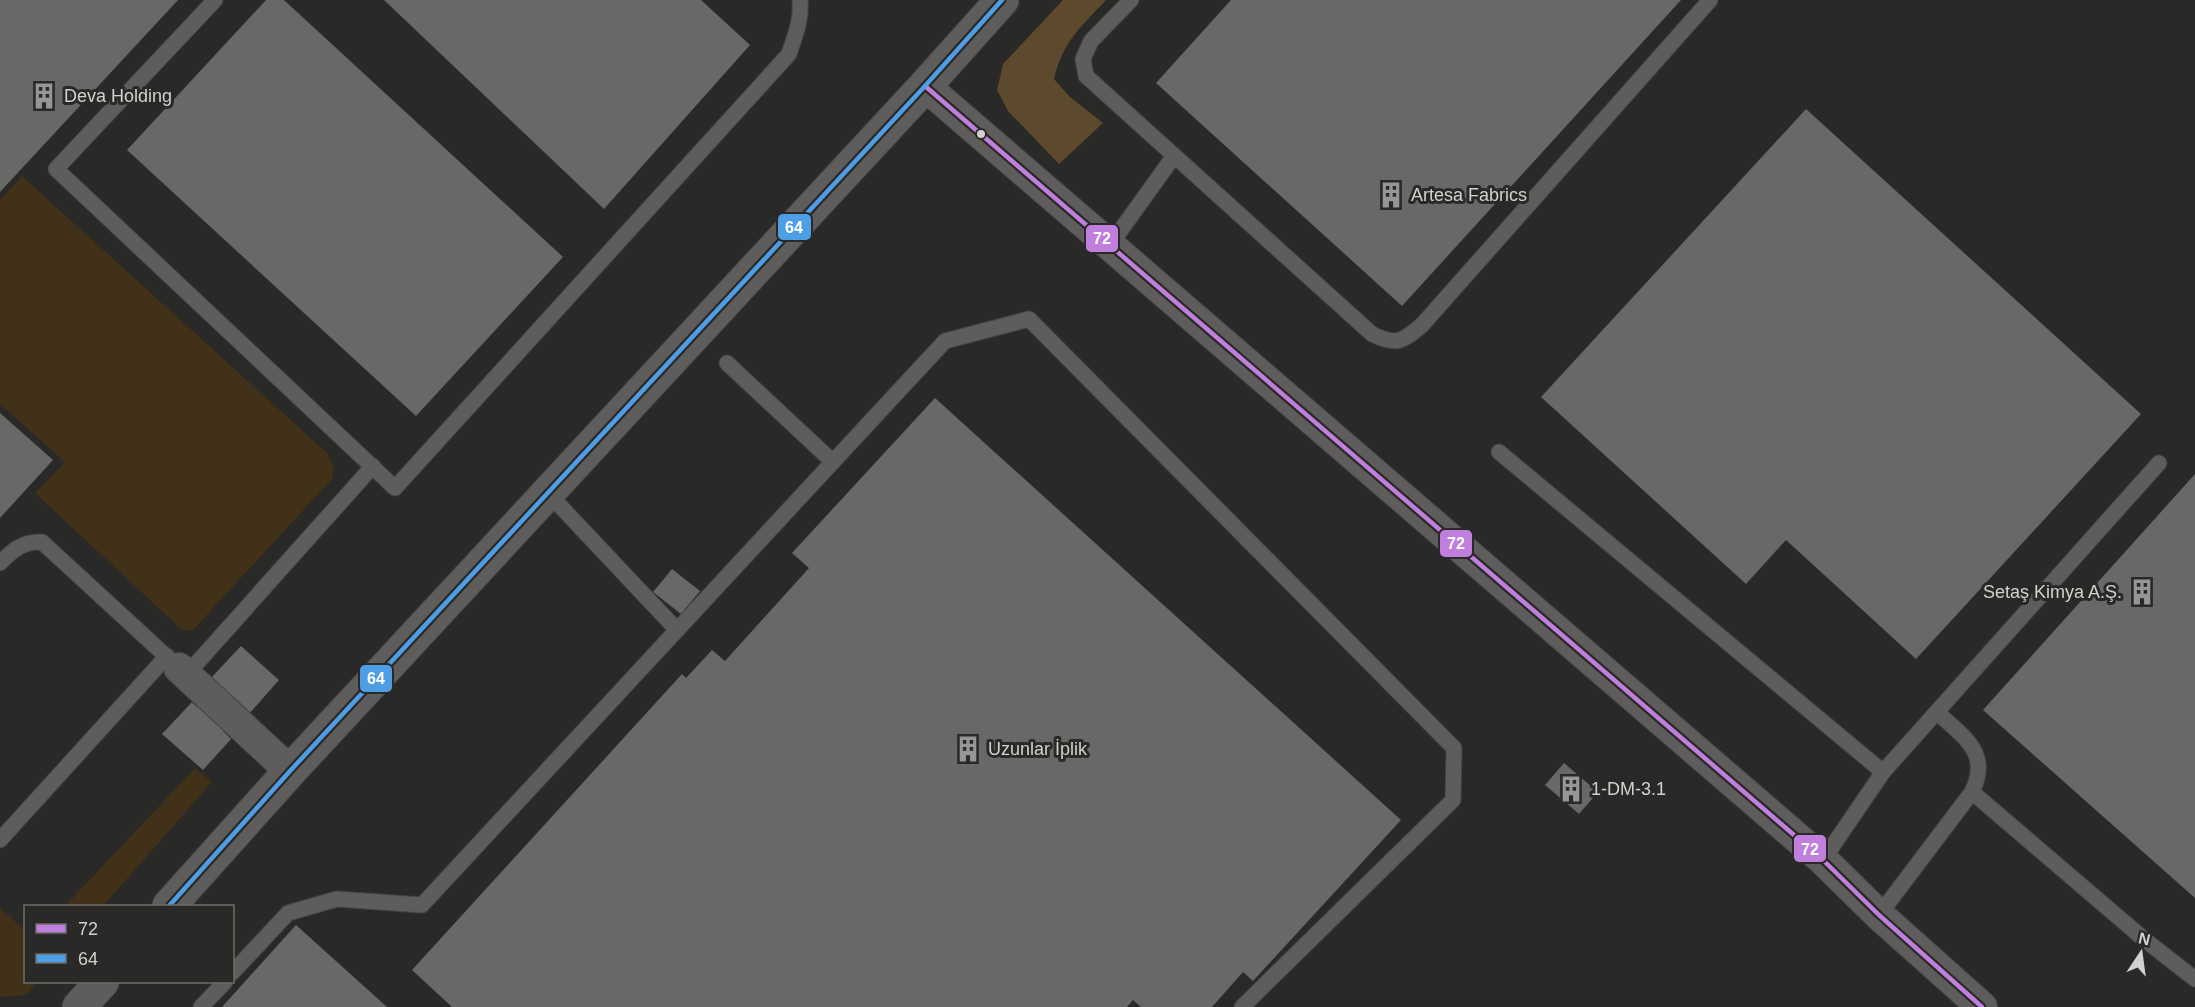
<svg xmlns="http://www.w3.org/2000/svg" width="2195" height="1007" viewBox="0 0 2195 1007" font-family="Arial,sans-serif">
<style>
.green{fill:#413118}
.forest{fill:#5d492b}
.building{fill:#686867}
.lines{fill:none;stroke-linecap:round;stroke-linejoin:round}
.service-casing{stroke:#444443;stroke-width:17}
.minor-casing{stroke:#444443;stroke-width:32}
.tertiary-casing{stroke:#444443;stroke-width:35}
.service{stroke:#5e5d5c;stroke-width:15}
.minor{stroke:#5e5d5c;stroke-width:30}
.tertiary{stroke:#5e5d5c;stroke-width:33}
.bus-1-casing{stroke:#2a2927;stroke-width:9}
.bus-2-casing{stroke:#2a2927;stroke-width:9}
.bus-1{stroke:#c07fdc;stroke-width:4.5}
.bus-2{stroke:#4d9ee5;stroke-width:4.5}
.bus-dot{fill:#d2d1cf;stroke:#2a2927;stroke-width:2}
.labels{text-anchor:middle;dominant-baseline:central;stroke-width:6;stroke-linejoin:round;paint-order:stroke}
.poi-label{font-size:18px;fill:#d2d1cf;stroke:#2a2927;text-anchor:start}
.line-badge{stroke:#2a2927;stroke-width:2}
.badge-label{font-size:16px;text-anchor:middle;font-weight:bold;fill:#fff}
</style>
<rect width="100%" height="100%" fill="#292928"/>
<!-- green -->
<path class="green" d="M22,176L327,453L334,468L332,479L192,631L181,629L35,493L65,462L0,404V200Z
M195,768L212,782L103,906H65Z
M0,907L25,931L26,982H37L26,995L0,997Z"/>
<!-- forest -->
<path class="forest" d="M1063,0H1106C1081,27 1063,41 1054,79L1070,97L1103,123L1059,164L1008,111L997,90L1003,64Z"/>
<!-- building -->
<path class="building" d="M0,0H178L0,192Z
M266,0H284L563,257L416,416L127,150Z
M384,0H701L750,45L604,209Z
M1231,0H1681L1402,306L1156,83Z
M1806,109L2141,414L1916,659L1786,540L1746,584L1541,397Z
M935,398L1401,820L1253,981L1243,972L1212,1007H1141L1133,1000L1127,1007H452L412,970L682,674L686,678L712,650L725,661L809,568L792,553Z
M0,413L53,460L0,518Z
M2195,474V898L1983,710Z
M672,569L700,591L681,614L653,592Z
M241,646L279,680L249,714L243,709L223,731L231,739L203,770L162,734L192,702L197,707L217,685L210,679Z
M1564,763L1598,792L1579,814L1545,785Z
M296,925L387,1007H222Z"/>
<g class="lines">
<!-- service casing -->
<g class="service-casing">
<path id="service" d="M215,0L56,169L395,488L789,54C795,36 802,19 800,0
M1131,0L1091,41L1083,59L1086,76L1372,334C1396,346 1402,342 1422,325L1710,0
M1110,245L1174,156
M727,363L833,462
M1499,452L1883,772
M548,493L677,630
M0,563C13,550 23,541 42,542L179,668L196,664L373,466
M1937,712C1964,738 1991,752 1972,792
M0,840L167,656
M1823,860L1883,772L2159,463
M1879,915L1972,792L2145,940L2195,979
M232,973L288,913L337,899L422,905L945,341L1029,319L1454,748L1453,800L1242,1007
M201,1007L225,982"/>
</g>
<!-- minor casing -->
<g class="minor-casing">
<path id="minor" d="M925,86L1823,860L1879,915L1982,1007
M179,668L290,771"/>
</g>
<!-- tertiary casing -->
<g class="tertiary-casing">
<path id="tertiary" d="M169,906L290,771L925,86L1002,0
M79,1007L102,982"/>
</g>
<!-- service -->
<use href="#service" class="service"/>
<!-- minor -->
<use href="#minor" class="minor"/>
<!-- tertiary -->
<use href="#tertiary" class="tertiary"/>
<!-- bus-1 casing -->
<g class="bus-1-casing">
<path id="bus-1" d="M925,86L1823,860L1879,915L1982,1007"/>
</g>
<!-- bus-2 casing -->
<g class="bus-2-casing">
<path id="bus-2" d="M169,906L290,771L925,86L1002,0"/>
</g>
<!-- bus-1 -->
<use href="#bus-1" class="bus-1"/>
<!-- bus-2 -->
<use href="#bus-2" class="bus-2"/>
</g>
<!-- icons -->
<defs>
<g id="building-bare" transform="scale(2.07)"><path d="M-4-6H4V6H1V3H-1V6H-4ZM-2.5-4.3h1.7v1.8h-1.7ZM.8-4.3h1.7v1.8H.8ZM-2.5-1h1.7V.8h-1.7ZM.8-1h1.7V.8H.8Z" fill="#979695" stroke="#2a2927" stroke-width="2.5" paint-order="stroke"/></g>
</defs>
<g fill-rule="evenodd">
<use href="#building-bare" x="44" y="96"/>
<use href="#building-bare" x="1391" y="195"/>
<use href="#building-bare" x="2142" y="592"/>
<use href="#building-bare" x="968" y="749"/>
<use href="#building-bare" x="1571" y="789"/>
</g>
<!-- markers -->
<circle class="bus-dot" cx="981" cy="134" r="5"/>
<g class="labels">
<!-- poi labels -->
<g class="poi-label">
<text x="64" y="96">Deva Holding</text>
<text x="1411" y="195">Artesa Fabrics</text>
<text x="2122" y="592" text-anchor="end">Setaş Kimya A.Ş.</text>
<text x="988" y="749">Uzunlar İplik</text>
<text x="1591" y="789">1-DM-3.1</text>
</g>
</g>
<g class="line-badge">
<rect x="777" y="213" width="35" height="28" rx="6" fill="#4d9ee5"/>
<rect x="1085" y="224" width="34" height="29" rx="6" fill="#c07fdc"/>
<rect x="1439" y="529" width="34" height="29" rx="6" fill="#c07fdc"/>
<rect x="359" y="664" width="34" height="29" rx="6" fill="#4d9ee5"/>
<rect x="1793" y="834" width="34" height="29" rx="6" fill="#c07fdc"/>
</g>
<g class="badge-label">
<text x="794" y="233">64</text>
<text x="1102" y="244">72</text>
<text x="1456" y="549">72</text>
<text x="376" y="684">64</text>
<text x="1810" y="855">72</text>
</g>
<!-- legend -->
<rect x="24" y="905" width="210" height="78" fill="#2a2927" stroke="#6d6c6a" stroke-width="1.5"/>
<rect x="36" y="924" width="30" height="9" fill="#c07fdc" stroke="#6d6c6a" stroke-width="1.5"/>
<text x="78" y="935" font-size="18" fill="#d2d1cf">72</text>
<rect x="36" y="954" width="30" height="9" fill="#4d9ee5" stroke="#6d6c6a" stroke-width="1.5"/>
<text x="78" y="965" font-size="18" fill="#d2d1cf">64</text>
<!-- north arrow -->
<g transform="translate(2141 953) rotate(13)" stroke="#2a2927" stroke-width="4.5" paint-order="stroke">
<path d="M0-4.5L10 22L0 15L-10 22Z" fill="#d2d1cf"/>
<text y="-9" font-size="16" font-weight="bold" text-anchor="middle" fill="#d2d1cf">N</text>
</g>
</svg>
